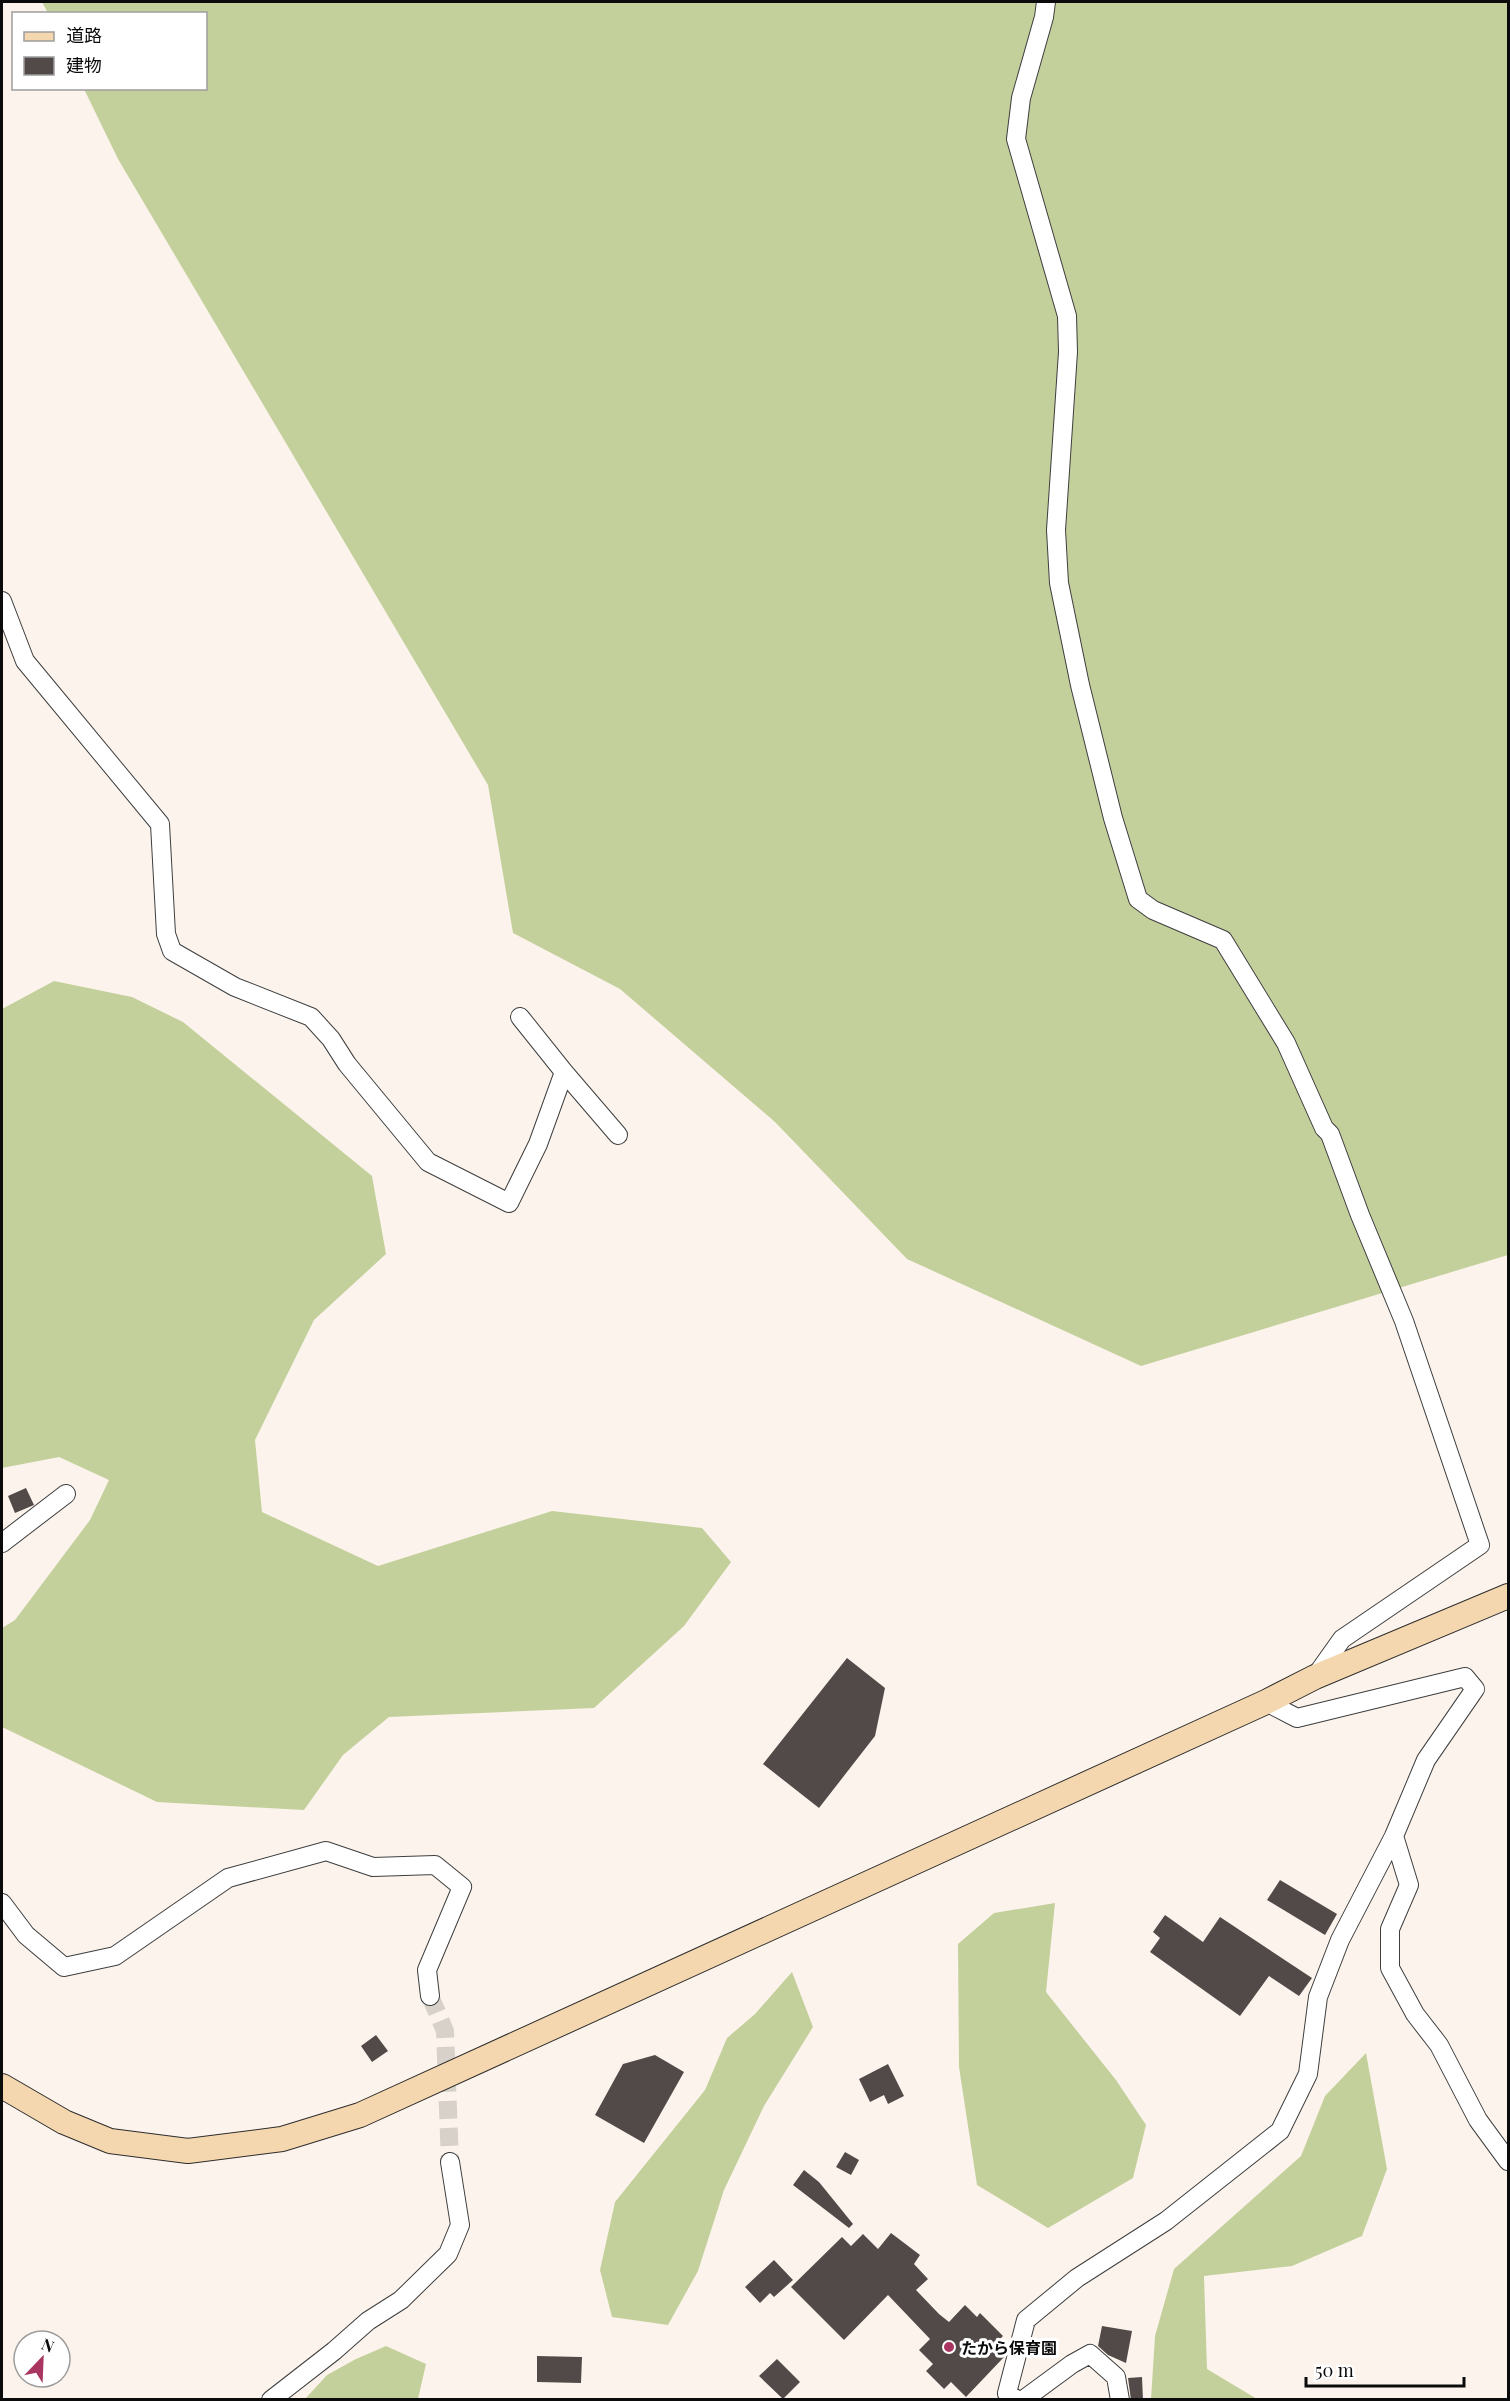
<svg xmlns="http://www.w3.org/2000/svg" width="1510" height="2401" viewBox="0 0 1510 2401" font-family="'Playfair Display','Noto Sans JP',serif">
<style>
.forest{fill:#c4d09c}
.building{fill:#524a49}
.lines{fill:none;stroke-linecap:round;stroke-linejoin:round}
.street-tunnel{stroke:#d8d1ca;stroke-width:18;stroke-dasharray:18 9;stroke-linecap:butt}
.street-casing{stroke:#3e3e3e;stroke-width:20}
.secondary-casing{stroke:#2d2d2d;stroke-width:26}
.street{stroke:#fff;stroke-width:18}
.secondary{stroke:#f4d7af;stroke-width:24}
.poi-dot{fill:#a83660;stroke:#fff;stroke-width:2}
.labels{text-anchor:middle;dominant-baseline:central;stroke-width:6;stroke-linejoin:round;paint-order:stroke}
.poi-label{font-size:16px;font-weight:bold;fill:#0b0b0b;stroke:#fff;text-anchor:start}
</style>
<rect width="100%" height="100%" fill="#fcf4ec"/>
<!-- forest -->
<path class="forest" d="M42,2H1508V1255L1141,1366L907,1259L775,1122L620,989L513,933L488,785L118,159L84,89L206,88V14L48,13Z
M54,981L132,997L183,1022L372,1176L386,1254L314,1320L255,1440L262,1512L378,1566L552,1511L702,1528L731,1562L684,1626L594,1708L389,1717L343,1755L304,1810L157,1802L2,1727V1628L15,1620L90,1520L109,1480L59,1457L2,1468V1009Z
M1055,1903L1046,1992L1116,2080L1146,2125L1133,2178L1048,2228L977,2185L959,2067L958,1944L994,1913Z
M792,1972L813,2027L764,2106L724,2190L698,2271L668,2325L612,2317L600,2270L615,2202L705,2090L727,2038L755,2014Z
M1366,2053L1387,2169L1362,2236L1292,2266L1204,2276L1207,2369L1257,2399H1151L1155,2336L1174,2269L1301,2156L1325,2096Z
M386,2346L426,2364L418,2399H305L327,2375L356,2359Z"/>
<!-- building -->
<path class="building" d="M26,1488L34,1505L15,1513L8,1496Z
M847,1658L885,1688L875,1736L819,1808L763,1764Z
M1280,1880L1337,1914L1325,1935L1267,1900Z
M1165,1915L1203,1942L1220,1917L1312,1978L1299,1996L1269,1976L1240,2016L1150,1952L1160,1938L1153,1932Z
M376,2035L388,2051L372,2062L361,2046Z
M655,2055L684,2072L644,2143L595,2115L623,2064Z
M888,2064L904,2096L888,2104L884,2095L870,2102L859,2079Z
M845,2152L859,2160L851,2175L836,2167Z
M804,2170L819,2182L853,2224L849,2228L793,2185Z
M891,2233L920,2255L914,2264L928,2279L916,2290L939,2314L949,2322L965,2305L977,2317L980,2313L1003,2336L998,2341L1007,2349L1005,2356L966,2397L951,2382L944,2389L926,2371L933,2364L919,2350L930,2339L888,2295L844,2340L791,2287L842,2237L851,2246L863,2234L878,2249Z
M774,2260L793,2280L774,2297L770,2293L760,2303L745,2287Z
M1102,2326L1132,2331L1126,2363L1108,2355L1098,2346Z
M537,2356L582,2357L581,2383L537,2382Z
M777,2359L800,2382L783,2399L759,2376Z
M1142,2377L1143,2400H1131L1128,2378Z"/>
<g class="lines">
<!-- street-tunnel -->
<path class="street-tunnel" d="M430,1996L445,2031L450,2162"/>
<!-- street casing -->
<g class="street-casing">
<path id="street" d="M1046,2L1044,17L1021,98L1016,139L1067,316L1068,352L1056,530L1059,583L1080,685L1113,818L1138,899L1153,910L1223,940L1286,1043L1324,1128L1330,1134L1360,1215L1404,1321L1480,1545L1342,1639L1315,1677
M2,601L25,661L160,824L166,934L172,951L235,987L311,1017L331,1039L347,1064L428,1162L509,1203L538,1144L564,1072L520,1017
M564,1072L618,1135
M2,1543L66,1494
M1394,1836L1409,1885L1390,1929V1968L1415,2014L1439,2045L1478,2120L1508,2161
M2,1903L26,1935L64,1967L115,1956L228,1878L326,1851L373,1867L435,1865L462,1887L427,1970L430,1996
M271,2400L334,2351L368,2321L401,2300L448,2254L460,2225L450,2162
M1017,2400L1007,2393L1026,2320L1077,2278L1166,2221L1280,2131L1308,2074L1318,1997L1340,1940L1394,1836L1426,1760L1475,1689L1465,1677L1297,1718L1266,1702
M1023,2400L1072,2364L1090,2354L1116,2377L1120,2400"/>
</g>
<!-- secondary casing -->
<g class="secondary-casing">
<path id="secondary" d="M2,2086L64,2122L110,2141L188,2151L282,2139L360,2115L1266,1702L1315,1677L1508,1596"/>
</g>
<!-- street -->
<use href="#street" class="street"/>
<!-- secondary -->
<use href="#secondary" class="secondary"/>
</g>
<!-- markers -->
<circle class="poi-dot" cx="949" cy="2347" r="6"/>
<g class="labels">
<!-- poi labels -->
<g class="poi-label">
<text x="961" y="2347">たから保育園</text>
</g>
</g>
<!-- border -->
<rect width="1510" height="2401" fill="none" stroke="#0b0b0b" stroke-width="6"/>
<!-- legend -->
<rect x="12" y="12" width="195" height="78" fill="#ffffff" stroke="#9d9d9d" stroke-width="1.5"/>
<rect x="24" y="32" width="30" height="9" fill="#f4d7af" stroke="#9d9d9d" stroke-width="1.5"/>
<text x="66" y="42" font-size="18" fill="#0b0b0b">道路</text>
<rect x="24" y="57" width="30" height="18" fill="#524a49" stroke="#9d9d9d" stroke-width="1.5"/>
<text x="66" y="72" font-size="18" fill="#0b0b0b">建物</text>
<!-- north arrow -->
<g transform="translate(42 2359) rotate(23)"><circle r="28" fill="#ffffff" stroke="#9d9d9d" stroke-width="1.5"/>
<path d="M0-4.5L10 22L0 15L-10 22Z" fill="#a83660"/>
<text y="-9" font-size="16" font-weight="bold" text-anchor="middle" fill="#0b0b0b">N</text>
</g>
<!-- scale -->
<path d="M1306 2377v9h158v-9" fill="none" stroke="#0b0b0b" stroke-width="3"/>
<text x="1315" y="2377" font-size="18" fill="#0b0b0b" stroke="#ffffff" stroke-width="4.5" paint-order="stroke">50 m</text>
</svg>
